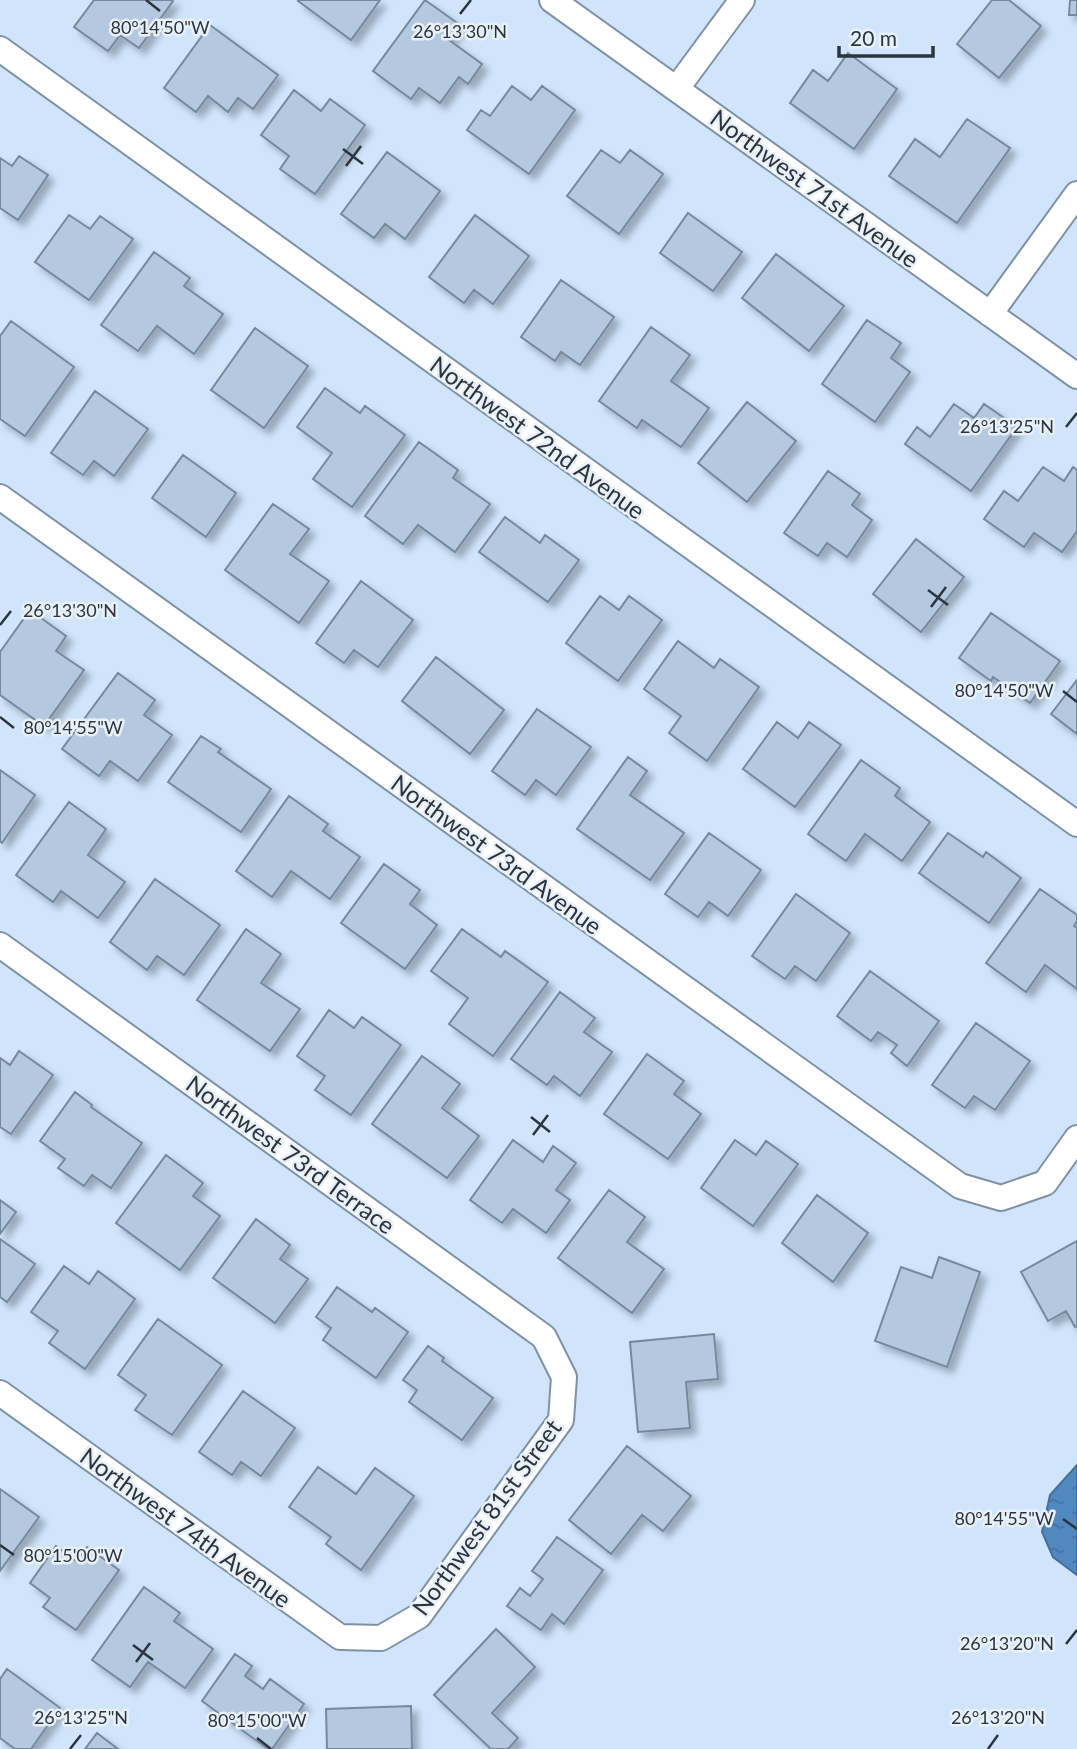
<svg xmlns="http://www.w3.org/2000/svg" width="1077" height="1749" viewBox="0 0 1077 1749" font-family="Lato,sans-serif">
<style>
.water{fill:url(#water-ripples);stroke:#457099;stroke-width:2}
.building{fill:#b4c9df;stroke:#75899e;stroke-width:2;filter:url(#shadow)}
.lines{fill:none;stroke-linecap:round;stroke-linejoin:round}
.street-casing{stroke:#7e92a7;stroke-width:28}
.street{stroke:#fff;stroke-width:24}
.ticks{fill:none;stroke:#2c343d;stroke-width:2.5}
.labels{text-anchor:middle;dominant-baseline:central;stroke-width:5;stroke-linejoin:round;paint-order:stroke}
.street-label{font-size:24px;fill:#2c343d;stroke:#e8f1fa}
.ticks-label{font-size:18px;text-anchor:middle;fill:#2c343d;stroke:#e8f1fa;stroke-width:5;stroke-linejoin:round;paint-order:stroke}
</style>
<defs>
<pattern id="water-ripples" width="26" height="14" patternUnits="userSpaceOnUse" patternTransform="scale(1.75)"><rect width="26" height="14" fill="#5089c0"/><path d="M2 4q2-2 4 0t4 0M15 11q2-2 4 0t4 0" fill="none" stroke="#43719d"/></pattern>
<filter id="shadow"><feDropShadow dx="6" dy="6" stdDeviation="3.5" flood-color="#0004"/></filter>
</defs>
<rect width="100%" height="100%" fill="#d0e5fc"/>
<!-- water -->
<path class="water" d="M1077,1465V1575L1053,1557L1042,1532L1050,1495Z"/>
<!-- building -->
<path class="building" d="M94,0H172L173,1L139,48L120,35L108,51L74,27Z
M299,0H380L351,40L298,1Z
M425,0L460,25L449,40L482,64L468,84L459,77L440,103L419,88L411,99L373,71Z
M992,0H1009L1041,26L999,78L957,44Z
M1070,0H1077V15H1069Z
M210,25L278,75L253,109L238,98L228,112L208,96L196,112L164,88Z
M848,53L897,89L854,149L790,103L813,70L828,81Z
M512,86L531,100L542,86L575,110L529,174L467,130L481,110L490,116Z
M294,90L321,111L330,99L365,125L315,194L280,169L289,156L261,135Z
M967,119L1010,148L957,223L889,176L915,139L940,157Z
M601,150L620,163L630,150L663,174L619,234L567,196Z
M387,152L440,191L405,239L385,224L374,238L341,214Z
M19,156L48,175L18,220L0,208V158L12,166Z
M688,213L742,252L713,291L660,253Z
M69,215L90,229L100,216L133,239L89,300L35,262Z
M475,215L529,256L493,304L474,290L464,303L429,277Z
M154,252L190,278L184,286L223,314L194,354L157,326L138,351L101,325Z
M776,254L844,306L809,351L742,298Z
M561,280L614,317L580,365L561,352L555,361L521,337Z
M867,320L901,343L891,358L910,372L875,422L822,384Z
M11,321L74,367L25,436L0,419V336Z
M651,327L690,355L671,381L709,408L681,447L642,420L637,428L599,401Z
M255,328L308,366L264,428L211,390Z
M325,388L360,413L365,406L405,435L352,507L313,479L332,453L297,427Z
M95,391L148,429L114,476L94,461L83,475L51,453Z
M747,402L796,441L747,502L698,463Z
M954,404L974,418L984,404L1017,427L971,491L905,444L917,427L930,437Z
M419,442L458,470L453,478L490,504L455,552L418,525L403,544L365,516Z
M183,455L236,493L206,537L152,498Z
M1043,467L1064,481L1073,467L1077,470V531L1062,552L1034,533L1024,547L984,519L1004,491L1018,501Z
M828,471L860,494L852,505L872,520L847,557L827,543L818,556L784,533Z
M273,504L309,529L290,554L329,581L299,623L225,570Z
M505,517L540,543L545,535L579,560L548,602L479,552Z
M916,539L964,577L921,632L873,594Z
M361,581L413,620L378,667L354,650L344,663L316,643Z
M600,596L619,610L629,596L662,620L618,681L566,643Z
M30,610L66,636L56,651L84,670L44,726L0,695V652Z
M991,613L1060,661L1030,703L993,677L991,681L959,658Z
M678,641L714,668L720,659L759,687L707,761L669,733L681,716L644,689Z
M436,657L504,710L470,754L402,701Z
M118,673L155,700L144,715L172,735L138,781L110,761L99,776L62,749Z
M1077,680V734L1051,714Z
M537,709L591,747L556,795L536,780L525,795L492,771Z
M777,722L798,738L809,722L841,745L795,807L743,769Z
M201,736L221,749L218,752L271,789L241,832L168,782Z
M628,757L647,771L630,795L684,833L650,880L577,829Z
M861,760L900,788L895,796L930,822L902,861L865,834L846,861L808,834Z
M0,770L35,795L2,843L0,841Z
M289,796L328,824L323,831L360,857L330,899L291,871L272,897L236,871Z
M69,802L106,829L88,855L125,882L98,918L61,891L53,902L16,875Z
M709,833L761,870L728,916L709,902L698,917L665,894Z
M948,833L983,857L986,852L1021,878L989,923L919,873Z
M384,864L420,890L410,904L437,925L405,969L341,923Z
M155,879L220,925L184,975L157,956L147,970L110,942Z
M1040,889L1077,915V921L1074,926L1077,928V989L1045,965L1026,992L986,963Z
M796,894L850,933L816,981L795,966L785,979L752,956Z
M246,929L281,954L261,983L300,1009L270,1051L197,1000Z
M462,929L501,957L505,951L548,982L493,1056L449,1024L468,998L431,971Z
M870,971L939,1021L907,1066L891,1053L897,1045L878,1032L871,1041L837,1016Z
M560,992L595,1018L584,1032L612,1052L580,1096L554,1076L547,1085L511,1059Z
M329,1010L354,1028L362,1017L401,1045L351,1115L315,1090L325,1076L297,1056Z
M976,1023L1030,1061L995,1110L974,1096L965,1108L932,1085Z
M19,1051L53,1075L11,1134L0,1127V1058L10,1065Z
M647,1054L684,1081L674,1094L701,1114L668,1159L604,1114Z
M422,1056L460,1084L442,1108L479,1136L447,1178L372,1124Z
M75,1092L92,1105L91,1107L142,1143L111,1188L92,1175L84,1186L58,1168L65,1159L40,1141Z
M513,1140L543,1162L553,1146L576,1163L556,1190L570,1200L546,1233L513,1209L502,1223L470,1200Z
M735,1140L756,1155L766,1141L798,1164L753,1226L701,1188Z
M166,1155L203,1183L193,1196L220,1216L180,1270L116,1223Z
M609,1190L645,1217L627,1242L664,1269L632,1313L558,1258Z
M817,1195L868,1233L833,1282L782,1243Z
M0,1200L16,1212L0,1234Z
M256,1219L290,1245L280,1259L308,1279L275,1323L213,1278Z
M0,1239L35,1264L7,1302L0,1297Z
M1077,1241V1326L1075,1327L1066,1311L1048,1321L1021,1272Z
M939,1257L980,1272L947,1367L875,1341L901,1267L932,1278Z
M64,1266L89,1284L98,1271L135,1299L85,1369L49,1343L58,1331L31,1312Z
M337,1287L372,1312L375,1308L408,1332L376,1378L323,1340L331,1328L316,1317Z
M158,1319L222,1365L172,1435L135,1410L146,1395L118,1375Z
M714,1334L718,1379L686,1382L690,1428L638,1432L630,1342Z
M428,1346L444,1358L442,1361L493,1398L462,1440L409,1402L417,1390L403,1380Z
M243,1391L295,1428L261,1476L241,1462L232,1475L199,1452Z
M627,1446L691,1496L663,1531L642,1515L611,1554L569,1520Z
M318,1467L356,1494L375,1468L414,1496L361,1570L326,1544L331,1537L289,1507Z
M0,1489L39,1517L0,1571Z
M557,1537L603,1570L564,1624L552,1614L541,1630L507,1606L520,1588L530,1596L543,1579L532,1571Z
M56,1546L76,1561L87,1547L119,1570L76,1630L43,1607L50,1598L30,1583Z
M144,1587L180,1613L174,1621L213,1649L185,1688L148,1662L130,1687L92,1660Z
M496,1629L535,1667L492,1713L518,1738L508,1749H491L434,1695Z
M235,1654L252,1666L245,1676L263,1689L270,1679L304,1704L272,1749H268L202,1701Z
M7,1669L60,1708L31,1749H15L0,1738V1679Z
M411,1706L412,1749H327L326,1709Z
M97,1733L118,1749H85Z"/>
<g class="lines">
<!-- street casing -->
<g class="street-casing">
<path id="street" d="M552,0L1077,376
M0,49L1077,824
M677,88L742,0
M990,314L1077,194
M0,497L960,1186L1001,1198L1045,1183L1077,1138
M0,945L544,1337L564,1377L561,1420L419,1616L381,1638L340,1637L0,1393"/>
</g>
<!-- street -->
<use href="#street" class="street"/>
</g>
<!-- ticks -->
<path class="ticks" d="M146,0L160,11M460,14L471,0M343,149L363,164M346,166L361,146M1066,427L1077,413M928,590L948,605M931,607L946,587M0,625L11,611M1063,691L1077,702M0,717L14,728M531,1117L550,1132M533,1135L548,1115M1063,1519L1077,1529M0,1545L14,1555M1066,1644L1077,1630M133,1645L153,1660M136,1662L150,1643M257,1738L271,1749M70,1749L81,1735M988,1749L998,1735"/>
<g class="labels">
<!-- street labels -->
<g class="street-label">
<text transform="translate(815 188) rotate(36)">Northwest 71st Avenue</text>
<text transform="translate(538 437) rotate(36)">Northwest 72nd Avenue</text>
<text transform="translate(497 854) rotate(36)">Northwest 73rd Avenue</text>
<text transform="translate(291 1154) rotate(36)">Northwest 73rd Terrace</text>
<text transform="translate(486 1517) rotate(-54)">Northwest 81st Street</text>
<text transform="translate(186 1527) rotate(36)">Northwest 74th Avenue</text>
</g>
</g>
<g class="ticks-label">
<text x="160" y="34">80°14'50"W</text>
<text x="460" y="38">26°13'30"N</text>
<text x="1007" y="433">26°13'25"N</text>
<text x="70" y="617">26°13'30"N</text>
<text x="1004" y="697">80°14'50"W</text>
<text x="73" y="734">80°14'55"W</text>
<text x="1004" y="1525">80°14'55"W</text>
<text x="73" y="1562">80°15'00"W</text>
<text x="1007" y="1650">26°13'20"N</text>
<text x="81" y="1724">26°13'25"N</text>
<text x="998" y="1724">26°13'20"N</text>
<text x="257" y="1727">80°15'00"W</text>
</g>
<!-- scale -->
<path d="M839 46v10h94v-10" fill="none" stroke="#2c343d" stroke-width="3.5"/>
<text x="850" y="46" font-size="21" fill="#2c343d" stroke="#e8f1fa" stroke-width="5" paint-order="stroke">20 m</text>
</svg>
